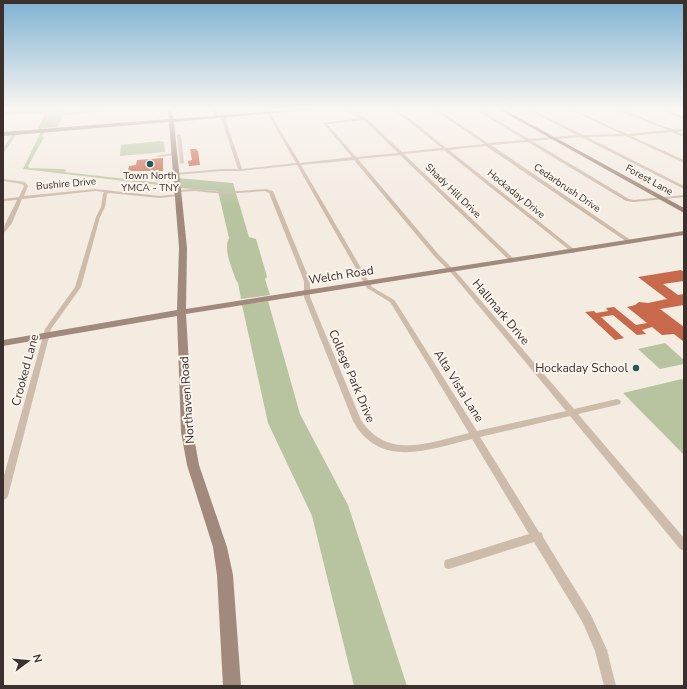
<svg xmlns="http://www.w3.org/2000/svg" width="687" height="689" viewBox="0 0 687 689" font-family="'Nunito Sans',sans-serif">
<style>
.green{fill:#b8c4a0}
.building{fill:#c8694b}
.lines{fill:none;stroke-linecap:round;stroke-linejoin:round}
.street{fill:#cdbbac;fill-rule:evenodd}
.secondary{fill:#a18a7d;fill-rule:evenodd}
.poi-dot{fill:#1f5a5e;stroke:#fbf5ee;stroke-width:1.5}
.labels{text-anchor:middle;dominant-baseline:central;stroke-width:4;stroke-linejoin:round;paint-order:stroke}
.far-poi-label{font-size:10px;fill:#3b302b;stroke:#fbf5ee}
.far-street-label{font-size:10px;fill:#3b302b;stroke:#fbf5ee}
.street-label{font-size:12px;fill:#3b302b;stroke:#fbf5ee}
.poi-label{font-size:12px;fill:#3b302b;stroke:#fbf5ee;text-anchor:end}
</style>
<rect width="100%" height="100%" fill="#f4ebe1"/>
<!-- green -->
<path class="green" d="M52,109H65L57,127L42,128Z
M41,132H45L42,136L44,137L28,166L29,168L63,169L67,170L64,172L162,183L174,182L175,187L23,169Z
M159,141L164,142L165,152L120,156L121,145Z
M178,178L233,183L249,237L256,239L266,273L267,277L265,279L270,295L241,299L238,283L236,280C232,268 223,250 229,238L218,191L179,188Z
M268,301L300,414L348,505L407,686H354L312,516L268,423L242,305Z
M665,343L684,360V364L660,369L638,349Z
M682,379L684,381V455L623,393Z"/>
<!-- building -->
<path class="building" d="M190,149H196L198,151L200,165L189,166L188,161L192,160Z
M163,158V171H128L129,166L136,165L137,160Z
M681,270L684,272V281L663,284L678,295L684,294V305L660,309L684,327V342L674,334L662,335L652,327L642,330L646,334L637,335L613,315L601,317L624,338L615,340L585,312L594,311L596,313L608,311L606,308L614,307L636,325L647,323L627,307L635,305L639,302L648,303L667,299L638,277Z"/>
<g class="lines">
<!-- street -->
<path class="street" d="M116,109H129L48,116L41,130L39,131L37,130L46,113L3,114V112L47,111L49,110L51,111L49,114Z
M213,109H216L218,118L215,117Z
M340,109H343L366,118L402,152L442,148L403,117L388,109C403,109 433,138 446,148L484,144L434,109H437L488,143L525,140L475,109H478L529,139L577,135L528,109H531L583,135L622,134L569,109H572L627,134L668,130L638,118L613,109C632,109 653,125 672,129C675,130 680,129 684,129V131L677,132L684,135V137L672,132L631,136L684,160V163L626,136L587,137L684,186V189L581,137L532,141L629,199L634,200L684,195V197L634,202L626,201L528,142L491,145L632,241L633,242L630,244L486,146L449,150L575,250V252L573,253L444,150L404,154L514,259L515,260L512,262L510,261L400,155L358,159L439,255L457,273L574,409L617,399L620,400L621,402L620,404L617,405L578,414L684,538V551L680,549L570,416L480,437L539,532L542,533L543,537L591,615L607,650L616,686H604L595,651L583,623L534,542L449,569L445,568L444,564L445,560L449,559L529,534L472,439C430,449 380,470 353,421L304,297V281L269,193L265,191L224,194L195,191L177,192L175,191L177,190L195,189L224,192L266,189L273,191L310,281V297L361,420C388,461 430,442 469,433L392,305L390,302L367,288L297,165L240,171H221L176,175L174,174L176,173L221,169H238L220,115L222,114L224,115L242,169L296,163L266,111L268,110L300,163L352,157L323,123L361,118ZM364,120L398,153L356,157L327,124ZM354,160L435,257L453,275L566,411L477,431L397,304L394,300L372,287L301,165Z
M659,109H663L684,117V119Z
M15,131L18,132L4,152H3V148Z
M179,134L181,135L184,163L182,164L180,163L177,135Z
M174,153L176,154L175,155L158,157L156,156Z
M3,179L25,182L28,186L24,196L95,189L160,196L178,194L180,195L178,196L160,198L109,193L107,194L105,207L100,217L81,287L51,329L8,496L6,499L3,500V479L45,329L75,287L96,217L101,207L103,194L104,192L95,191L22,199L12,223L5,232L3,233C3,225 14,208 17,200L3,201V199L19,197L24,186L22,184L3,181Z"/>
<!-- secondary -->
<path class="secondary" d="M168,109H172L173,119L300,109H317L174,122L187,248L186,309L684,231V235L186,314L193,432L199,465L227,547L233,575L241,686H223L217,575L213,547L187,465L181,432L177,316L3,346V340L177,310L179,248L169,122L3,136V132L169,119Z
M498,109H503L684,208V213Z"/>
</g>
<!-- sky -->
<linearGradient id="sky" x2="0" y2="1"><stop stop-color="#7eb2d2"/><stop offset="0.53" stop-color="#faf6f2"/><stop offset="1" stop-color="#faf6f2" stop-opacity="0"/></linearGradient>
<rect width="687" height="205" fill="url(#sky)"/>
<!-- markers -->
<g class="poi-dot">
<circle cx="150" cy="164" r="4"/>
<circle cx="636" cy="368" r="4"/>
</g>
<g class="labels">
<!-- far-poi labels -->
<g class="far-poi-label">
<text x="150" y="176">Town North<tspan x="150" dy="12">YMCA - TNY</tspan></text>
</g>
<!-- far-street labels -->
<g class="far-street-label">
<text transform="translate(649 180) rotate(29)">Forest Lane</text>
<text transform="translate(66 184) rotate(-5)">Bushire Drive</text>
<text transform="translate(567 188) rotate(34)">Cedarbrush Drive</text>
<text transform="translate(453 191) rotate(44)">Shady Hill Drive</text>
<text transform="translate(516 194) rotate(39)">Hockaday Drive</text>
</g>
<!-- street labels -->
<g class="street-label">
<text transform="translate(341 275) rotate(-9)">Welch Road</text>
<text transform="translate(501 312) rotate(50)">Hallmark Drive</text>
<text transform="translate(25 370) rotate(-75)">Crooked Lane</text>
<text transform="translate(352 376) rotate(67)">College Park Drive</text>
<text transform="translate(459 386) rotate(58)">Alta Vista Lane</text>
<text transform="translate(187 400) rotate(-94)">Northaven Road</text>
</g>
<!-- poi labels -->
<g class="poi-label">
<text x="628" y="368">Hockaday School</text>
</g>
</g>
<!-- border -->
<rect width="687" height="689" fill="none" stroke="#3b302b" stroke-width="8"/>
<!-- north arrow -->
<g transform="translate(28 661) rotate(74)" stroke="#fbf5ee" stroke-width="3" paint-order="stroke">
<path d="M0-3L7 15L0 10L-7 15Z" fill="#3b302b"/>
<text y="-6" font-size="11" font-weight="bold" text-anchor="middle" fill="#3b302b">N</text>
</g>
</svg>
